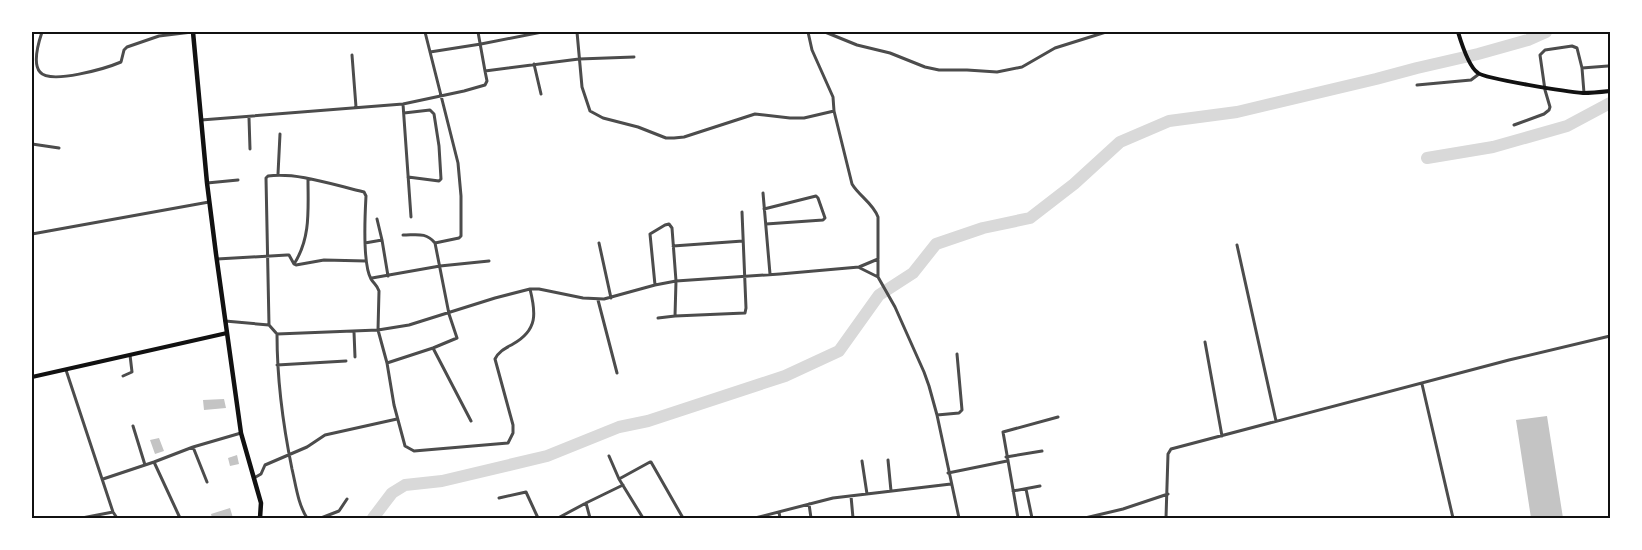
<svg xmlns="http://www.w3.org/2000/svg" width="1642" height="550" viewBox="0 0 1642 550" font-family="Arial,sans-serif">
<style>
.lines{fill:none;stroke-linecap:round;stroke-linejoin:round}
.river{stroke:#d9d9d9;stroke-width:12}
.building{fill:#c4c4c4}
.minor{stroke:#4c4c4c;stroke-width:3}
.secondary{stroke:#111;stroke-width:4}
.primary{stroke:#111;stroke-width:4.5}
.neatline{fill:none;stroke:#111;stroke-width:2}
</style>
<rect width="100%" height="100%" fill="#fff"/>
<g class="lines">
<!-- river -->
<path class="river" d="M1427,158L1493,147L1567,126L1610,103
M373,518L392,493L405,485L442,481L547,456L619,427L648,421L785,376L839,351L879,295L913,273L936,244L983,228L1030,218L1074,184L1120,142L1169,121L1237,112L1376,79L1417,68L1478,54L1528,40L1546,32"/>
</g>
<!-- building -->
<path class="building" d="M224,399L226,408L204,410L203,400Z
M1547,416L1563,518H1531L1516,420Z
M159,438L164,451L155,454L150,440Z
M237,455L239,464L230,466L228,458Z
M230,508L233,518H212L211,514Z"/>
<g class="lines">
<!-- minor -->
<path class="minor" d="M42,32C39,41 32,63 40,72C50,85 107,68 121,62L124,50L127,47L159,36L192,32
M478,32L485,71
M577,32L582,87L590,111L603,118L638,127L666,138H674L684,137L755,114L790,118H804L834,111
M825,32L857,45L890,53L925,67L939,70H967L997,72L1022,67L1055,48L1106,32
M430,52L481,44L542,32
M352,55L356,107
M534,64L541,94
M1582,68L1608,66
M1417,85L1471,80L1479,74
M403,104L411,217
M404,113L430,110L434,114L439,146L441,179L439,181L408,177
M249,118L250,149
M201,120L403,104L464,91L485,85L487,81L485,71L579,59L634,57
M1514,125L1544,114L1549,110L1550,107L1545,90L1540,55L1545,50L1572,46L1577,48L1582,68L1584,93
M32,144L59,148
M278,174L280,134
M207,183L238,180
M763,193L770,274
M764,209L816,196L818,198L825,218L823,220L766,224
M377,219L382,240L388,276
M32,234L209,202
M403,235C417,235 426,232 435,243
M365,243L382,240
M599,243L611,298
M1237,245L1276,421
M673,246L743,241
M217,259L287,255H289L294,264L296,265L324,260L366,261
M878,260V277L895,307L924,372L929,386L937,415L959,518
M294,264C311,238 308,209 308,179
M860,268L878,277
M372,278L440,266L489,261
M655,285L650,234L665,225L669,224L672,228L676,281L675,316
M598,300L617,373
M658,318L675,316L745,313L746,308L742,212
M225,321L269,325L277,334L378,330L409,325L495,298L530,289H539L583,298L604,299L655,285L676,281L780,274L859,267L878,259V217C873,203 859,196 852,184L834,111L833,97L812,50L808,32
M269,325L266,178L268,176C297,172 334,185 364,192L366,196C365,215 362,263 371,279C374,284 377,285 379,291L378,330L387,363L394,405L405,446L414,451L508,443L513,433V425L495,359C499,351 506,348 513,344C538,330 536,313 530,289
M354,332L355,357
M277,334C277,379 283,425 292,469C296,486 298,504 307,518
M1205,342L1222,436
M433,348L471,421
M387,363L433,348L457,338L449,314L435,243L459,238L461,236V196L458,163L425,32
M277,365L346,361
M66,370L113,512L117,518
M123,376L132,372L130,355
M1422,384L1453,518
M937,415L959,413L962,410L957,354
M133,426L145,465
M193,447L207,482
M609,456L619,479L643,518
M1006,457L1042,451
M888,460L891,491
M862,461L867,494
M948,473L1007,461
M254,478L261,474L265,465L307,447L325,435L397,419
M103,479L154,462
M619,479L650,462H651L683,518
M1026,489L1032,518
M1013,491L1040,486
M851,496L853,518
M499,498L526,492L538,518
M586,503L590,518
M809,504L811,518
M779,512L780,518
M82,518L113,512
M180,518L154,462L193,447L241,433
M321,518L339,511L347,499
M558,518L586,503L623,485
M755,518L833,498L951,484
M1018,518L1003,432L1058,417
M1085,518L1123,509L1168,494
M1166,518L1168,454L1171,449L1509,360L1610,336"/>
<!-- secondary -->
<path class="secondary" d="M1458,32C1461,42 1469,67 1478,73C1486,79 1569,92 1583,93C1592,93 1601,92 1610,91
M32,377L227,333"/>
<!-- primary -->
<path class="primary" d="M193,32L207,183L216,254L241,433L261,503L260,518"/>
</g>
<!-- border -->
<rect width="1642" height="550" fill="none" stroke="#ffffff" stroke-width="66"/>
<rect x="33" y="33" width="1576" height="484" class="neatline"/>
</svg>
